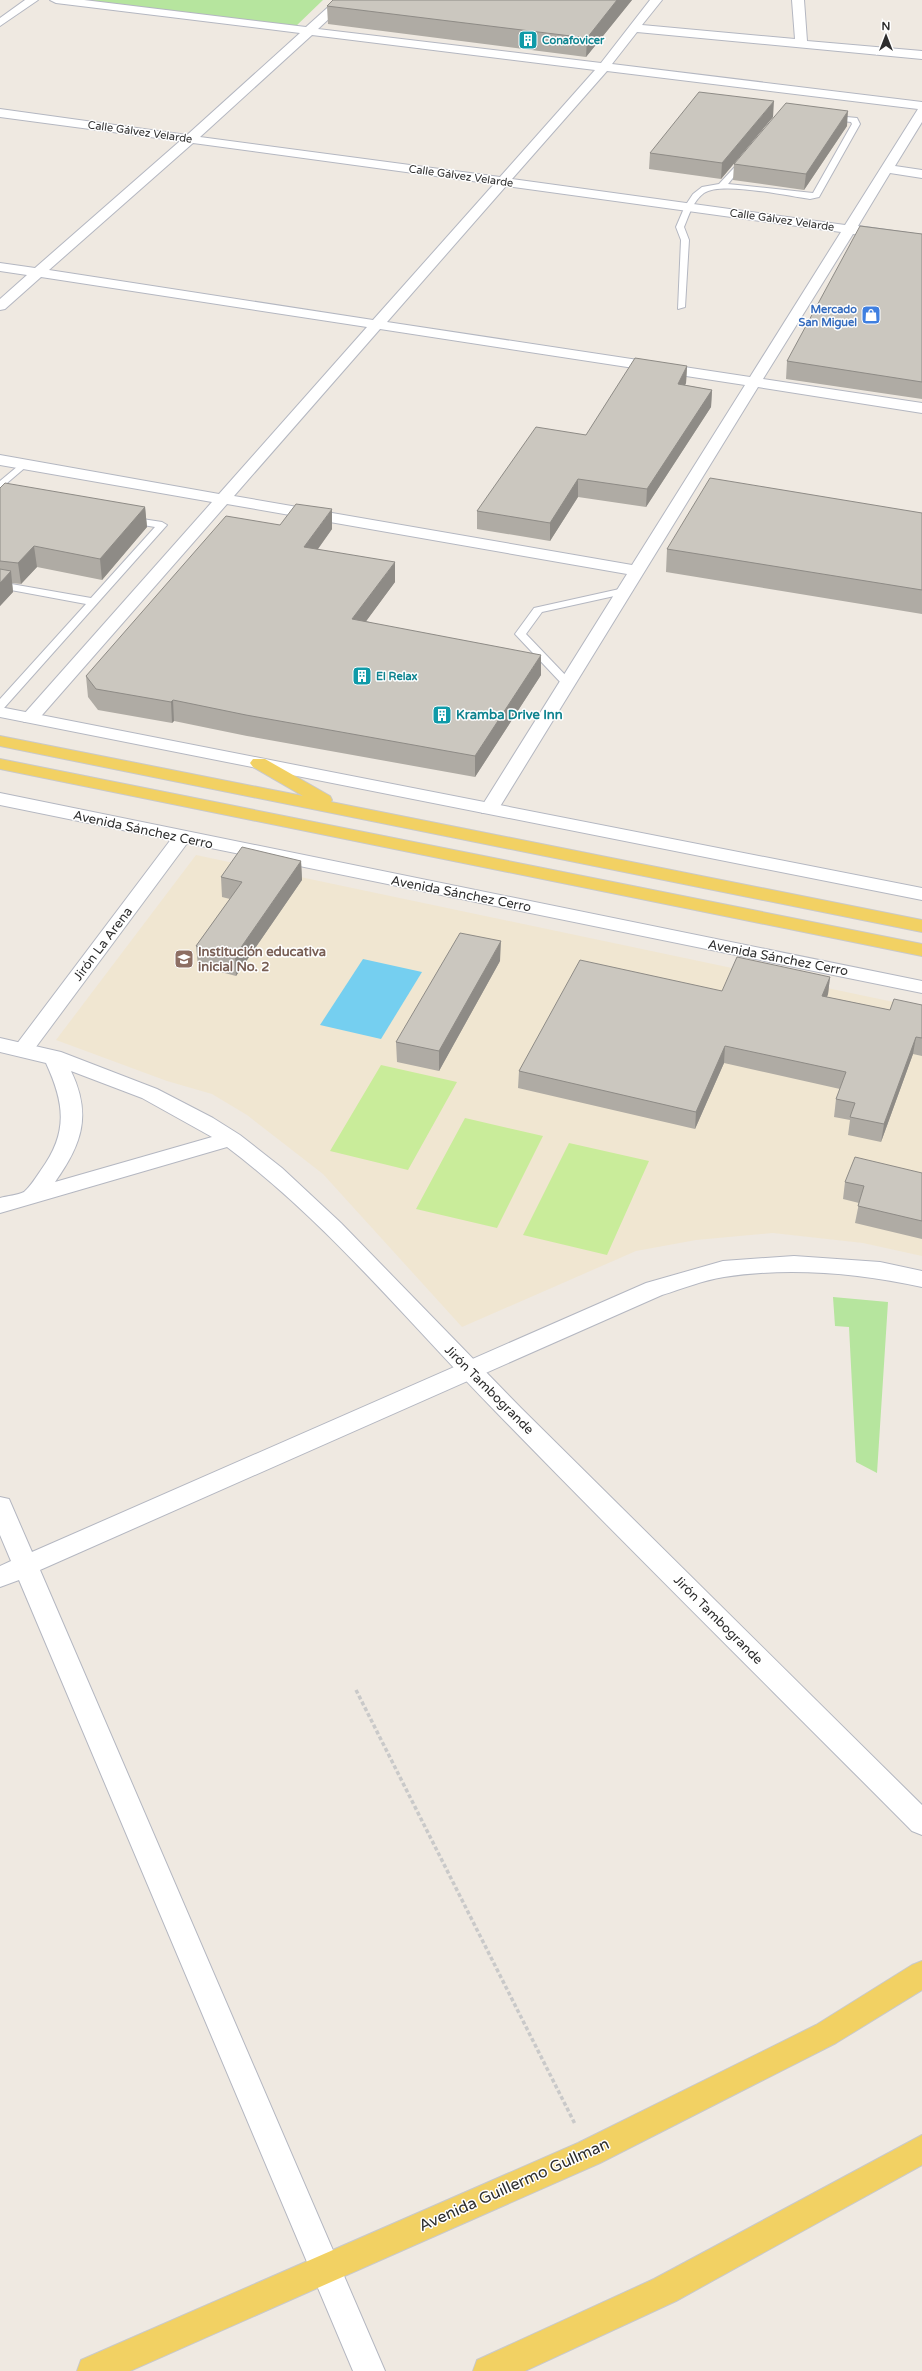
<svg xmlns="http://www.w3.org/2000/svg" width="922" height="2371" viewBox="0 0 922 2371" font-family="'Varela Round',sans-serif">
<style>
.education{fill:#f0e6d1}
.green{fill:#b6e59e}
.pitch{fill:#c9ec9a}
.water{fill:#75cff0}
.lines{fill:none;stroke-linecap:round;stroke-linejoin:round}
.service-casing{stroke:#b4b7c1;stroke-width:2}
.minor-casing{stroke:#b4b7c1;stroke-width:2}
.tertiary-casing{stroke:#b4b7c1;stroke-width:2}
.secondary-casing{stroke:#b4b7c1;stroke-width:2}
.primary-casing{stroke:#c9c9c9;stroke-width:2}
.path{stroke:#c9c9c9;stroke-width:3.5;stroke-dasharray:4 2.5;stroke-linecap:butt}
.service{fill:#fff;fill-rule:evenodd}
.minor{fill:#fff;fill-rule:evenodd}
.tertiary{fill:#fff;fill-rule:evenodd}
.secondary{fill:#fff;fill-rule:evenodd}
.primary{fill:#f2d163;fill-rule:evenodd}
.wall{fill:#afaba4}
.shaded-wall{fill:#8e8b86}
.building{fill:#cbc7bf;stroke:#8e8b86}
.labels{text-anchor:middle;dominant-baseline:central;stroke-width:3;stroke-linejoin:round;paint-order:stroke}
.far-culture-label{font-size:11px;font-weight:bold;fill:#0d838f;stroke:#fff;text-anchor:start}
.far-street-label{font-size:11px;fill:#2e2e2e;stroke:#fff}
.far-shop-label{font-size:11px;font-weight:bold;fill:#366cbe;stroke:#fff;text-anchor:end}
.culture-label{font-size:13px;font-weight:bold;fill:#0d838f;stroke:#fff;text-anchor:start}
.street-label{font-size:13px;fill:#2e2e2e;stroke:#fff}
.education-label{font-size:13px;font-weight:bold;fill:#785e54;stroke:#fff;text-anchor:start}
.near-street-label{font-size:16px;fill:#2e2e2e;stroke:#fff}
</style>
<rect width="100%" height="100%" fill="#efe9e1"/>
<!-- education -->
<path class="education" d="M196,855L922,1008V1256L863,1243L773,1233L696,1240L636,1251L462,1327L323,1174L247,1115L212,1094L167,1081L56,1040Z"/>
<!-- green -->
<path class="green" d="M71,0H323L295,27Z
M833,1297L888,1302L877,1473L856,1462L849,1327L835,1326Z"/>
<!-- pitch -->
<path class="pitch" d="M381,1065L457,1082L408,1170L330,1151Z
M465,1118L543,1136L497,1228L416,1209Z
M569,1143L649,1161L607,1255L523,1235Z"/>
<!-- water -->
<path class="water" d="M363,959L422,972L381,1039L320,1025Z"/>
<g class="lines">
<!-- service casing -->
<g class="service-casing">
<path id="service" d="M826,115L857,118L860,124L819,197L810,199C788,196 721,181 704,193C693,201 689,215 684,227L689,240L685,307L678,309L681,240L676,227L685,206L693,194L702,187L719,184L745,156L749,158L728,184L813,193L852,124L851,122L826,119Z
M24,461L29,464L27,466L0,489V481Z
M129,517L162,522L167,525L4,708L0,709V699L86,604L0,588V582L91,598L155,527L125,522V518Z
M624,588L628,589V593L542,612L526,634L571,681V685H563L515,634L534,608Z"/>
</g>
<!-- minor casing -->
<g class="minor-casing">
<path id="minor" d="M25,0H38L0,26V18Z
M50,0H84L306,27L336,0H349L318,29L601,63L650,0H662L642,25L795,39L792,0H804L807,41L922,51V59L637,32L612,64L922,102V122L895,166L922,170V178L890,173L858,226L922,235V243L853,234L763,379L922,403V413L758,387L496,813H482L480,809L627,574L227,504L36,722H24L21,718L24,714L212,502L0,465V455L219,494L367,327L41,277L5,309L0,310V299L27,275L0,271V263L35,268L180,141L0,117V109L187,135L300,33L56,3ZM312,35L595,70L500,177L200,137ZM607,71L918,109L845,225L512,179ZM193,143L494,184L373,320L49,270ZM506,186L841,232L750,377L387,322ZM380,329L745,385L632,565L234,496Z
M182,832L189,834L191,838L30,1055L23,1057L16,1055L13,1050L16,1045L175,834Z
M794,1256L880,1262L922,1271V1287C858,1273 789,1267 724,1277C703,1280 682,1289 662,1295L40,1570L385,2371H353L19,1580L0,1587V1566L11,1561L0,1535V1497L9,1499L32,1552L646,1283L723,1261Z"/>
</g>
<!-- tertiary casing -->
<g class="tertiary-casing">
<path id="tertiary" d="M0,1038L61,1052L157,1089L213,1118L240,1135L282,1168L341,1223L521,1408L922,1805V1835L912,1831C774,1692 634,1554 497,1413C409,1323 328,1223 227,1147L0,1213V1198C7,1196 18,1195 24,1192C30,1187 37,1176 41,1170C68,1133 65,1104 46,1063L0,1052ZM71,1071L142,1098L212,1137L55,1182C82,1144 92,1115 71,1071Z"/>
</g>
<!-- secondary casing -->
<g class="secondary-casing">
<path id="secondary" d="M0,707L922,888V900L0,717Z
M0,793L922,981V993L0,805Z"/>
</g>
<!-- primary casing -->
<g class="primary-casing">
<path id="primary" d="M0,736L303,796L253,767L250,763L253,759H265L330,796L332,800L331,802L922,920V932L0,746Z
M0,759L922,944V956L0,769Z
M922,1961V1990L836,2043L600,2163L130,2371H77L81,2360L578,2143L816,2025L912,1965Z
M922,2135V2165L676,2301L525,2371H473L477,2360L654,2279Z"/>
</g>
<!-- path -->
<path class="path" d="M356,1690L575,2124"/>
<!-- service -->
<use href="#service" class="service"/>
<!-- minor -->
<use href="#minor" class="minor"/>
<!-- tertiary -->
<use href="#tertiary" class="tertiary"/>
<!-- secondary -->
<use href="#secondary" class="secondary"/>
<!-- primary -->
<use href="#primary" class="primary"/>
</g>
<!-- wall -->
<path class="wall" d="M632,0L586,57L328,24L327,6Z
M773,117L721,179L649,169L650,153Z
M847,126L804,190L733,180L734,164Z
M922,234V399L786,379L787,361Z
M687,366L686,383L685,385L712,390L711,407L646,507L578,497L550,541L477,529V511L586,435Z
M0,488L145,507L147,527L102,580L37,567L21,584L12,583L13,592L0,606Z
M922,513V614L666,572L667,549Z
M280,525L332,529L318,549L395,582L366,621L541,675L475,777L247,736L174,721L172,723L98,710L88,697L86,676Z
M301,861L302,880L236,976L198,966L196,946L230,899L222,897L221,877Z
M500,961L439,1071L397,1062L396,1042Z
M830,977L828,994L827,997L890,1010L922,1005V1056L913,1054L881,1142L848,1135L850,1120L834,1117L836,1099L840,1089L724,1063L695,1129L518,1088L519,1071L722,991Z
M922,1173V1239L855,1223L859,1203L843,1199L845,1182Z"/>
<!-- shaded-wall -->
<path class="shaded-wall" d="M617,0H632L586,57L587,38Z
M774,101L773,117L721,179L722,163Z
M848,111L847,126L804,190L806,174Z
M687,366L686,383L677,402L678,384Z
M712,390L711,407L646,507L647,489Z
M578,479V497L550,541V523Z
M145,507L147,527L102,580L100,559Z
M332,509V529L305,567L304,547Z
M34,546L37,567L21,584L18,563Z
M395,562V582L353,639L352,619Z
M11,571L13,592L0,606V583Z
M541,655V675L475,777V756Z
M173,700L174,721L172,723L171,702Z
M301,861L302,880L236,976L235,956Z
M501,941L500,961L439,1071V1051Z
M830,977L828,994L820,1013L822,996Z
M916,1037L913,1054L881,1142L884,1124Z
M725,1046L724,1063L695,1129L696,1112Z"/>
<!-- building -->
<path class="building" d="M333,0H617L587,38L327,6Z
M699,92L774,101L722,163L650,153Z
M786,103L848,111L806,174L734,164Z
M860,226L922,234V382L787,361Z
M635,358L687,366L678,384L712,390L647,489L578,479L550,523L477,511L536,427L586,435Z
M710,478L922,513V590L667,549Z
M5,483L145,507L100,559L34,546L18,563L0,561V488Z
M296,504L332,509L304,547L395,562L352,619L541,655L475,756L246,715L173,700L171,702L96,689L86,676L226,516L280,525Z
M0,569L11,571L0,583Z
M242,847L301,861L235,956L196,946L242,882L221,877Z
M460,933L501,941L439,1051L396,1042Z
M737,957L830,977L822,996L890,1010L894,999L922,1005V1038L916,1037L884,1124L850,1117L855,1103L836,1099L846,1072L725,1046L696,1112L519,1071L580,960L722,991Z
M855,1157L922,1173V1221L858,1206L864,1186L845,1182Z"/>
<!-- icons -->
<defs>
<g id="building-square" transform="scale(1)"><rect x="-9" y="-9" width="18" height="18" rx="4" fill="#0f9aa8" stroke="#fff"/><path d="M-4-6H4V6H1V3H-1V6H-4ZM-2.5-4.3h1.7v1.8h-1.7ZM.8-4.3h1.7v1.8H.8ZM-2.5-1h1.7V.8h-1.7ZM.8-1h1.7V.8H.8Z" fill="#fff"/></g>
<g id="shop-square" transform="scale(1)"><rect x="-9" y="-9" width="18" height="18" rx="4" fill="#3f7fe0" stroke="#fff"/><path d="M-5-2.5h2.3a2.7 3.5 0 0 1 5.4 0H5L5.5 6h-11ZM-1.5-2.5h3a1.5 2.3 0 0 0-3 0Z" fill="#fff"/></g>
<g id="school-square" transform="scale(1)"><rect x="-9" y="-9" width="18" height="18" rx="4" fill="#8d6e63" stroke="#fff"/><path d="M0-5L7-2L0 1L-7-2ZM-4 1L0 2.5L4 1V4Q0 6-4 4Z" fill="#fff"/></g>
</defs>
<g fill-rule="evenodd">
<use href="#building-square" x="528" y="40"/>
<use href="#shop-square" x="871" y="315"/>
<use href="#building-square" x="362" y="676"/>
<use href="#building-square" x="442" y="715"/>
<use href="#school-square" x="184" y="959"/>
</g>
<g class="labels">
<!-- far-culture labels -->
<g class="far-culture-label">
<text x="542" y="40">Conafovicer</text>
<text x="376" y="676">El Relax</text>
</g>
<!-- far-street labels -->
<g class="far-street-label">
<text transform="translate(140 132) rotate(8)">Calle Gálvez Velarde</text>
<text transform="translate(461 176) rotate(8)">Calle Gálvez Velarde</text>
<text transform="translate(782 220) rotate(8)">Calle Gálvez Velarde</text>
</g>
<!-- far-shop labels -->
<g class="far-shop-label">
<text x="857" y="309">Mercado<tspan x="857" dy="13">San Miguel</tspan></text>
</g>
<!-- culture labels -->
<g class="culture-label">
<text x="456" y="715">Kramba Drive Inn</text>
</g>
<!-- street labels -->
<g class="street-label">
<text transform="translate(143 830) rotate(12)">Avenida Sánchez Cerro</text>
<text transform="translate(461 894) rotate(11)">Avenida Sánchez Cerro</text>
<text transform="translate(103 944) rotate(-53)">Jirón La Arena</text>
<text transform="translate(778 958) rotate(11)">Avenida Sánchez Cerro</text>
<text transform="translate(489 1390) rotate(45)">Jirón Tambogrande</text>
<text transform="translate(718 1620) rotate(45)">Jirón Tambogrande</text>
</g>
<!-- education labels -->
<g class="education-label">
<text x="198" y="952">Institución educativa<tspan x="198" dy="15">inicial No. 2</tspan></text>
</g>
<!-- near-street labels -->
<g class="near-street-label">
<text transform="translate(514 2185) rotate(-24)">Avenida Guillermo Gullman</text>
</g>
</g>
<!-- north arrow -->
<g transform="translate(886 36)" stroke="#ffffff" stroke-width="3" paint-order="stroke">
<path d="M0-3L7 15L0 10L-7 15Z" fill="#2e2e2e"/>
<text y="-6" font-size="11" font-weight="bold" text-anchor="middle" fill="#2e2e2e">N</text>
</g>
</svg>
